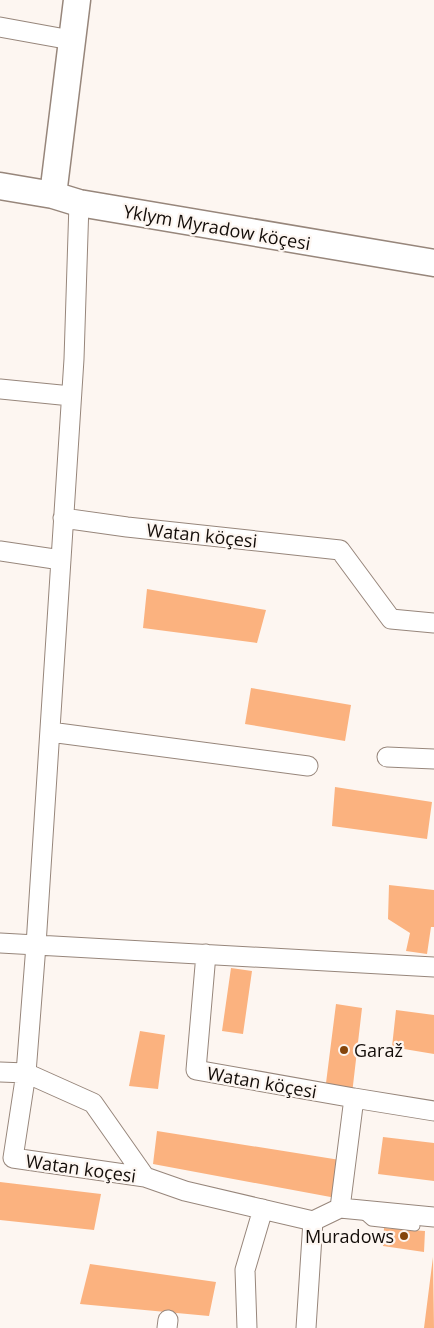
<svg xmlns="http://www.w3.org/2000/svg" width="434" height="1328" viewBox="0 0 434 1328" font-family="'Open Sans',sans-serif">
<style>
.building{fill:#fbb27f}
.lines{fill:none;stroke-linecap:round;stroke-linejoin:round}
.lane-casing{stroke:#97867b;stroke-width:11}
.street-casing{stroke:#97867b;stroke-width:21}
.secondary-casing{stroke:#97867b;stroke-width:29}
.lane{stroke:#fff;stroke-width:9}
.street{stroke:#fff;stroke-width:19}
.secondary{stroke:#fff;stroke-width:26}
.poi-dot{fill:#85450b;stroke:#fdf6f1;stroke-width:2}
.labels{text-anchor:middle;dominant-baseline:central;stroke-width:4.5;stroke-linejoin:round;paint-order:stroke}
.street-label{font-size:18px;fill:#130d09;stroke:#fdf6f1}
.poi-label{font-size:18px;fill:#130d09;stroke:#fdf6f1;text-anchor:start}
</style>
<rect width="100%" height="100%" fill="#fdf6f1"/>
<!-- building -->
<path class="building" d="M147,589L266,610L257,643L143,628Z
M251,688L351,705L345,741L245,724Z
M335,787L432,802L427,839L332,826Z
M389,885L434,890V927H431L427,954L406,951L410,933L388,919Z
M231,968L252,971L243,1034L222,1031Z
M336,1004L362,1008L352,1094L325,1091Z
M396,1010L434,1015V1054L392,1047Z
M140,1031L165,1035L158,1089L129,1086Z
M157,1131L340,1160L336,1198L153,1164Z
M383,1137L434,1143V1181L378,1174Z
M0,1182L101,1194L94,1230L0,1220Z
M384,1228L425,1231L424,1252L383,1246Z
M433,1257L434,1328H424Z
M90,1264L216,1282L209,1316L80,1304Z"/>
<g class="lines">
<!-- lane casing -->
<g class="lane-casing">
<path id="lane" d="M362,1213L371,1221L415,1226"/>
</g>
<!-- street casing -->
<g class="street-casing">
<path id="street" d="M0,27L71,40
M79,203L74,359L36,945L26,1073L93,1103L145,1177L185,1191L313,1221
M0,389L71,396
M63,518L127,527L340,550L391,619L434,623
M0,551L61,560
M50,732L308,766
M387,757L434,759
M0,943L434,967
M206,954L196,1070L354,1098
M0,1072L26,1073L13,1158L145,1177
M434,1111L354,1098L340,1208L434,1217
M167,1328L168,1320
M247,1328L245,1270L263,1209
M306,1328L313,1221L340,1208"/>
</g>
<!-- secondary casing -->
<g class="secondary-casing">
<path id="secondary" d="M0,186L53,195L79,203L434,263
M53,195L77,0"/>
</g>
<!-- lane -->
<use href="#lane" class="lane"/>
<!-- street -->
<use href="#street" class="street"/>
<!-- secondary -->
<use href="#secondary" class="secondary"/>
</g>
<!-- markers -->
<g class="poi-dot">
<circle cx="344" cy="1050" r="5"/>
<circle cx="404" cy="1236" r="5"/>
</g>
<g class="labels">
<!-- street labels -->
<g class="street-label">
<text transform="translate(217 227) rotate(10)">Yklym Myradow köçesi</text>
<text transform="translate(202 535) rotate(6)">Watan köçesi</text>
<text transform="translate(262 1082) rotate(10)">Watan köçesi</text>
<text transform="translate(81 1168) rotate(8)">Watan koçesi</text>
</g>
<!-- poi labels -->
<g class="poi-label">
<text x="354" y="1050">Garaž</text>
<text x="394" y="1236" text-anchor="end">Muradows</text>
</g>
</g>
</svg>
